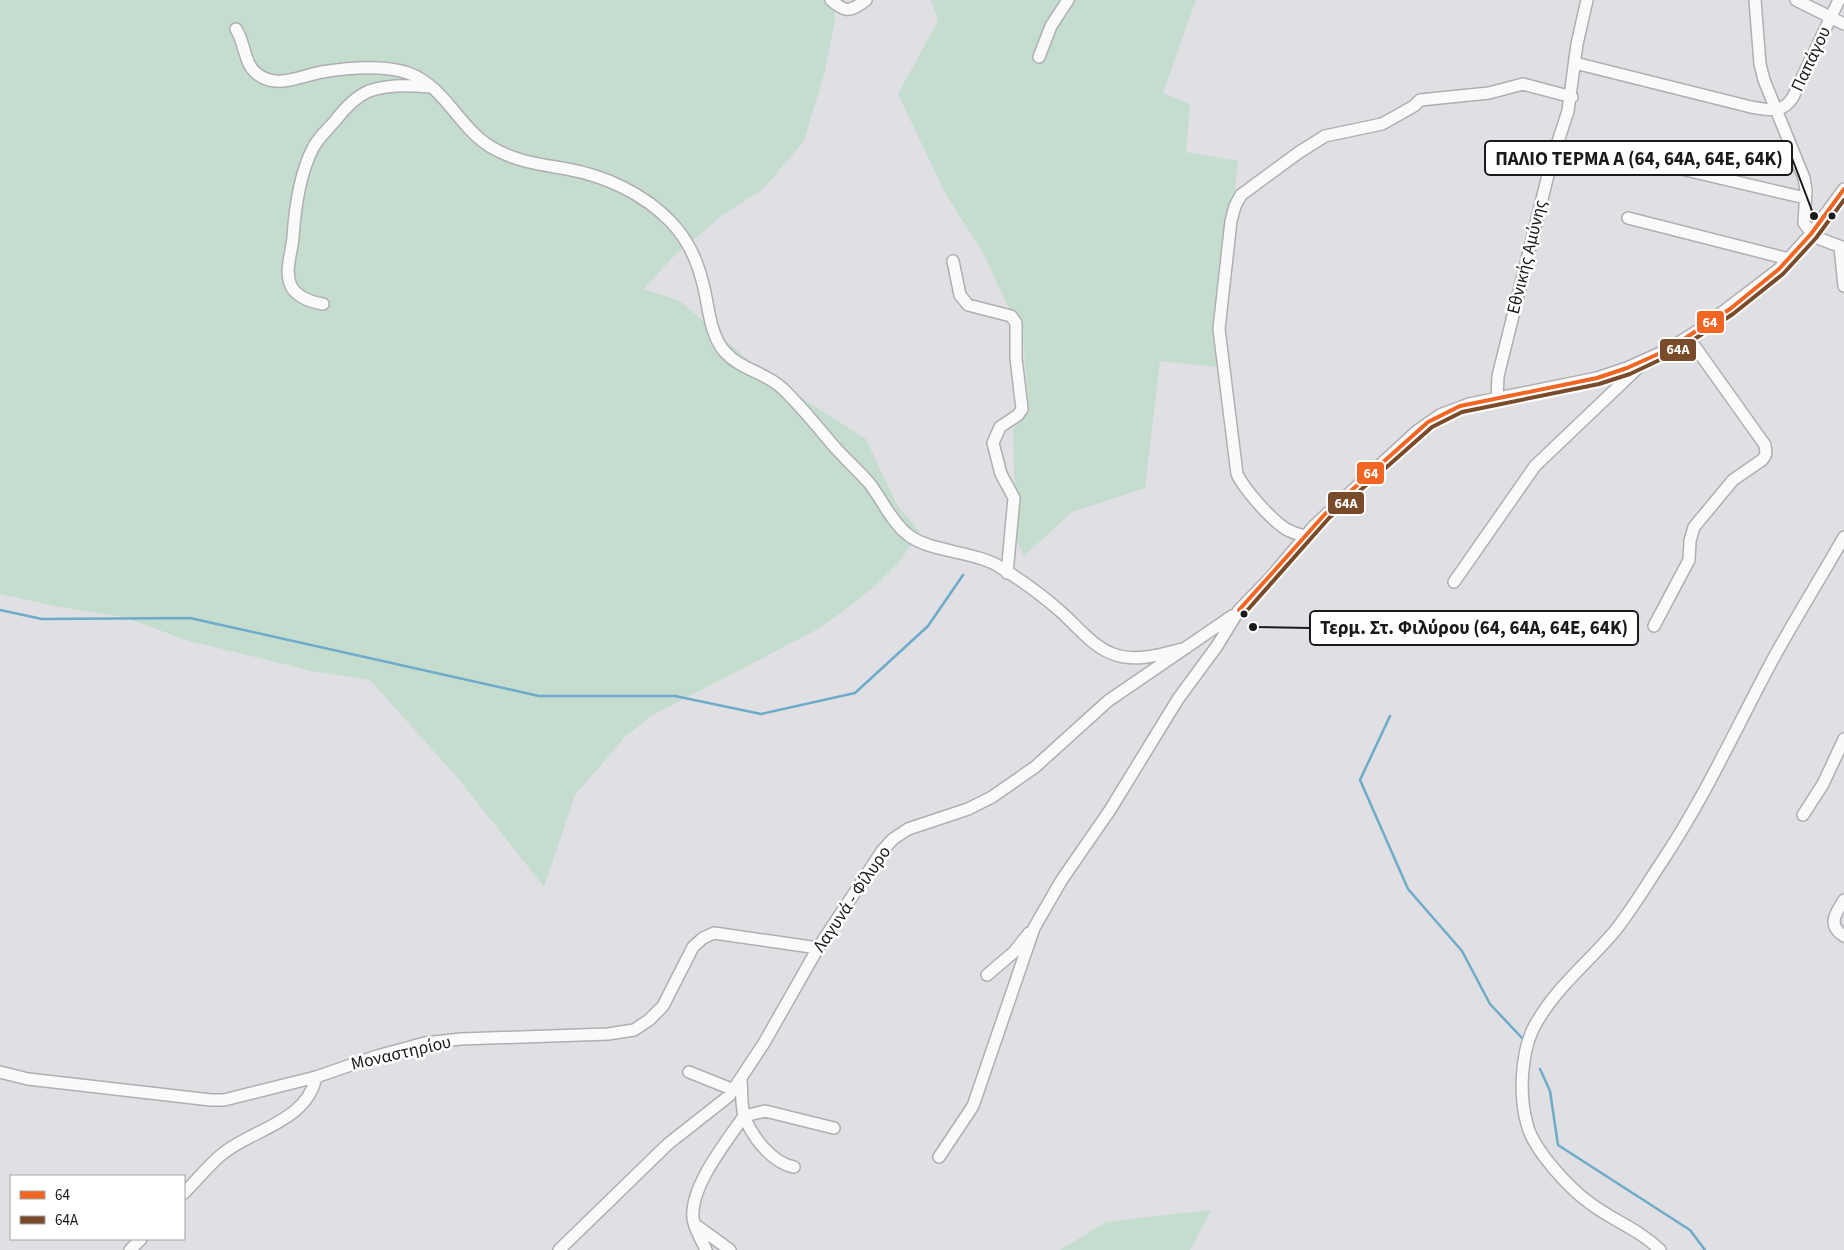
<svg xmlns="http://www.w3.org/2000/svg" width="1844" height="1250" viewBox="0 0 1844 1250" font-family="'Source Sans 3',sans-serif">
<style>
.green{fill:#c4ddcf}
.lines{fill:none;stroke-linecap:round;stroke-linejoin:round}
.stream{stroke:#6dabc9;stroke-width:2.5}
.minor-casing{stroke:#afafb2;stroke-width:14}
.minor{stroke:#fafafb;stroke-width:11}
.bus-1-casing{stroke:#fff;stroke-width:8}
.bus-2-casing{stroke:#fff;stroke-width:8}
.bus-1{stroke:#f26522;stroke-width:4}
.bus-2{stroke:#7a4b2a;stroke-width:4}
.bus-dot{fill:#1a191c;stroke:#fff;stroke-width:2}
.labels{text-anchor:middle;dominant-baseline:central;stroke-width:5;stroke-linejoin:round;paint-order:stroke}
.street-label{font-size:18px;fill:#1a191c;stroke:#fff}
.leader{fill:none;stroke:#1a191c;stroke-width:2}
.callout-dot{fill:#1a191c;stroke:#fff;stroke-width:2}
.callout{fill:#fff;stroke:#1a191c;stroke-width:2}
.callout-label{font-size:19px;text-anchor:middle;font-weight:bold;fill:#1a191c}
.line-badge{stroke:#fff;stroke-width:2}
.badge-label{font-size:14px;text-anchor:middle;font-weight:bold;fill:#fff}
</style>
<rect width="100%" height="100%" fill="#e0dfe4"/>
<!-- green -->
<path class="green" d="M0,0H833L835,19L825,71L804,141L763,189L723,215L672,258L644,289L680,301L767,376L866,439L897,505L920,532L899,562L875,586L846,609L818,629L651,716L625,737L575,795L544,887L456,776L370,680L312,671L189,641L123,617L60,607L0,594Z
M931,0H1196L1163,93L1190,104L1186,152L1238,161L1216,367L1160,361L1145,488L1072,512L1024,556L1016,540L1013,429L1029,411L1023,338L983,253L945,193L898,94L938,21Z
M1211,1210L1190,1250H1060L1106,1222Z"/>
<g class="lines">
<!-- stream -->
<path class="stream" d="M0,610L42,619L190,618L539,696H675L761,714L855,693L928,626L963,575
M1390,716L1360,780L1408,889L1462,951L1490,1004L1522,1038
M1540,1069L1550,1091L1558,1145L1690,1230L1705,1250"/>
<!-- minor casing -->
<g class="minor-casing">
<path id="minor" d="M831,0C846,13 850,12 866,0
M1755,0L1760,64L1764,80L1804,178L1806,190L1804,223L1815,237L1844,248
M1796,0L1844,24
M236,29C245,43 244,63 256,73C276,90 300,76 322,72C347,68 383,65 408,73C445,86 459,128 491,147C516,162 540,164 567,169C606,176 644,194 671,222C689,241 698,262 704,288C709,309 710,335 725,352C741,370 765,372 782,388C800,405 816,425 832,444C844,458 858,470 870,484C882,500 892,522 907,534C928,552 975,551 1000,567C1021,580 1042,595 1060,611C1076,625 1093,647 1113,654C1137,663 1162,654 1186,648
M1039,57L1051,26L1068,0
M1575,63L1751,107C1768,110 1783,114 1793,97L1839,0
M1639,159L1805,198
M1628,218L1789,259
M1840,247L1844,286
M953,261L960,295L968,305L1011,316L1016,323V358L1022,409L1018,415L1000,427L993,443L1001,474L1014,498L1007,573
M323,304C311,302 297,297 291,286C284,271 292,252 293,237C295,208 300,173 313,148C318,138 328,129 335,121C344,109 355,97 369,91C388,84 410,85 430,87
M1497,399L1498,376L1551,163L1568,111L1577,44L1587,0
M1305,536C1298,534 1289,532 1283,527C1269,517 1244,489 1237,474L1219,329L1231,221L1235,206L1241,195L1298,153L1325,136L1382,124L1414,106L1420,100L1489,93L1523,84L1572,97
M1454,582L1535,466L1642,364
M1654,626L1689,560L1690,541L1694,527L1733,480L1762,460C1767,455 1766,452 1765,445L1688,337
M1803,815L1823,784L1844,739
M1844,900C1835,914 1827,925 1844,936
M987,975L1014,952L1029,933
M0,1072L28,1079L211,1100H224L316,1077L377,1056L425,1043L461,1039L608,1034L634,1030L649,1020L663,1006L693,947L703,938L714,933L818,948
M689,1072L734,1090
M741,1080C742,1091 741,1105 744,1115C751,1136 772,1163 794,1167
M939,1157L973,1106L1034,928L1061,881L1110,810L1178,699L1217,646L1239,610L1271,577L1314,526L1417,431L1440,415L1469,404L1597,378L1627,368L1667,350L1699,330L1779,269L1811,234L1844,189
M184,1193C196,1181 208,1166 221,1155C252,1129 307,1122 316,1077
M697,1226L730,1250
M130,1250L141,1239
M559,1250L668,1144L729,1096L764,1043L818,948L882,851L893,839L908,829L968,809L992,797L1035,767L1108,701L1232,616
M706,1250C702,1240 694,1229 693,1218C690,1186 727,1141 744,1116L765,1111L834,1128
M1660,1250C1640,1230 1614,1221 1591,1204C1570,1189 1533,1150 1527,1124C1519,1096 1521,1054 1533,1029C1552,991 1587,964 1614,932C1632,910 1647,884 1663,860C1705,797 1736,728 1772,661C1795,619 1820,579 1844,537"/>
</g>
<!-- minor -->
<use href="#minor" class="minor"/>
<!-- bus-1 casing -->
<g class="bus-1-casing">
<path id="bus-1" d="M1239,610L1325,514L1428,422L1460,406L1597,378L1627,368L1667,350L1730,309L1779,269L1811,234L1844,189"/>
</g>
<!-- bus-2 casing -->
<g class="bus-2-casing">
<path id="bus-2" d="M1244,614L1329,518L1432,427L1462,412L1599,384L1630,374L1670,355L1733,314L1783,274L1816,238L1844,200"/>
</g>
<!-- bus-1 -->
<use href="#bus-1" class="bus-1"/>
<!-- bus-2 -->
<use href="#bus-2" class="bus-2"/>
</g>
<!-- markers -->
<g class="bus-dot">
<circle cx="1832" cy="216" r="4.5"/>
<circle cx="1244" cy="614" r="4.5"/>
</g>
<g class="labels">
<!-- street labels -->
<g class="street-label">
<text transform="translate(1811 59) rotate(-65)">Παπάγου</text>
<text transform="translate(1527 257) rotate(-76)">Εθνικής Αμύνης</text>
<text transform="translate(852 899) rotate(-56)">Λαγυνά - Φίλυρο</text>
<text transform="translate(401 1053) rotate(-13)">Μοναστηρίου</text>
</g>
</g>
<!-- callouts -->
<path class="leader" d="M1814 216L1792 158M1253 627L1310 628"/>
<g class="callout-dot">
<circle cx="1814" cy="216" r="5"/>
<circle cx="1253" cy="627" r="5"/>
</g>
<g class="callout">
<rect x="1485" y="141" width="307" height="34" rx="5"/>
<rect x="1310" y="611" width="328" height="34" rx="5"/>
</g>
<g class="callout-label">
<text x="1639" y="165">ΠΑΛΙΟ ΤΕΡΜΑ A (64, 64Α, 64Ε, 64Κ)</text>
<text x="1474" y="634">Τερμ. Στ. Φιλύρου (64, 64Α, 64Ε, 64Κ)</text>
</g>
<g class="line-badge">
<rect x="1696" y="310" width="29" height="24" rx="5" fill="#f26522"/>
<rect x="1659" y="338" width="38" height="24" rx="5" fill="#7a4b2a"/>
<rect x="1356" y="461" width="29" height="24" rx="5" fill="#f26522"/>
<rect x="1327" y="491" width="38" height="24" rx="5" fill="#7a4b2a"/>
</g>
<g class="badge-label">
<text x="1710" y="327">64</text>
<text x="1678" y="354">64Α</text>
<text x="1371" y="478">64</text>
<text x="1346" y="508">64Α</text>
</g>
<!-- legend -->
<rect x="10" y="1175" width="175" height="65" fill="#ffffff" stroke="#a3a3a4"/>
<rect x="20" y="1191" width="25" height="8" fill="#f26522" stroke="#a3a3a4"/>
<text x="55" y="1200" font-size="15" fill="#1a191c">64</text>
<rect x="20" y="1216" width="25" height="8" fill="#7a4b2a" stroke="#a3a3a4"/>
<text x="55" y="1225" font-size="15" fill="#1a191c">64Α</text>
</svg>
